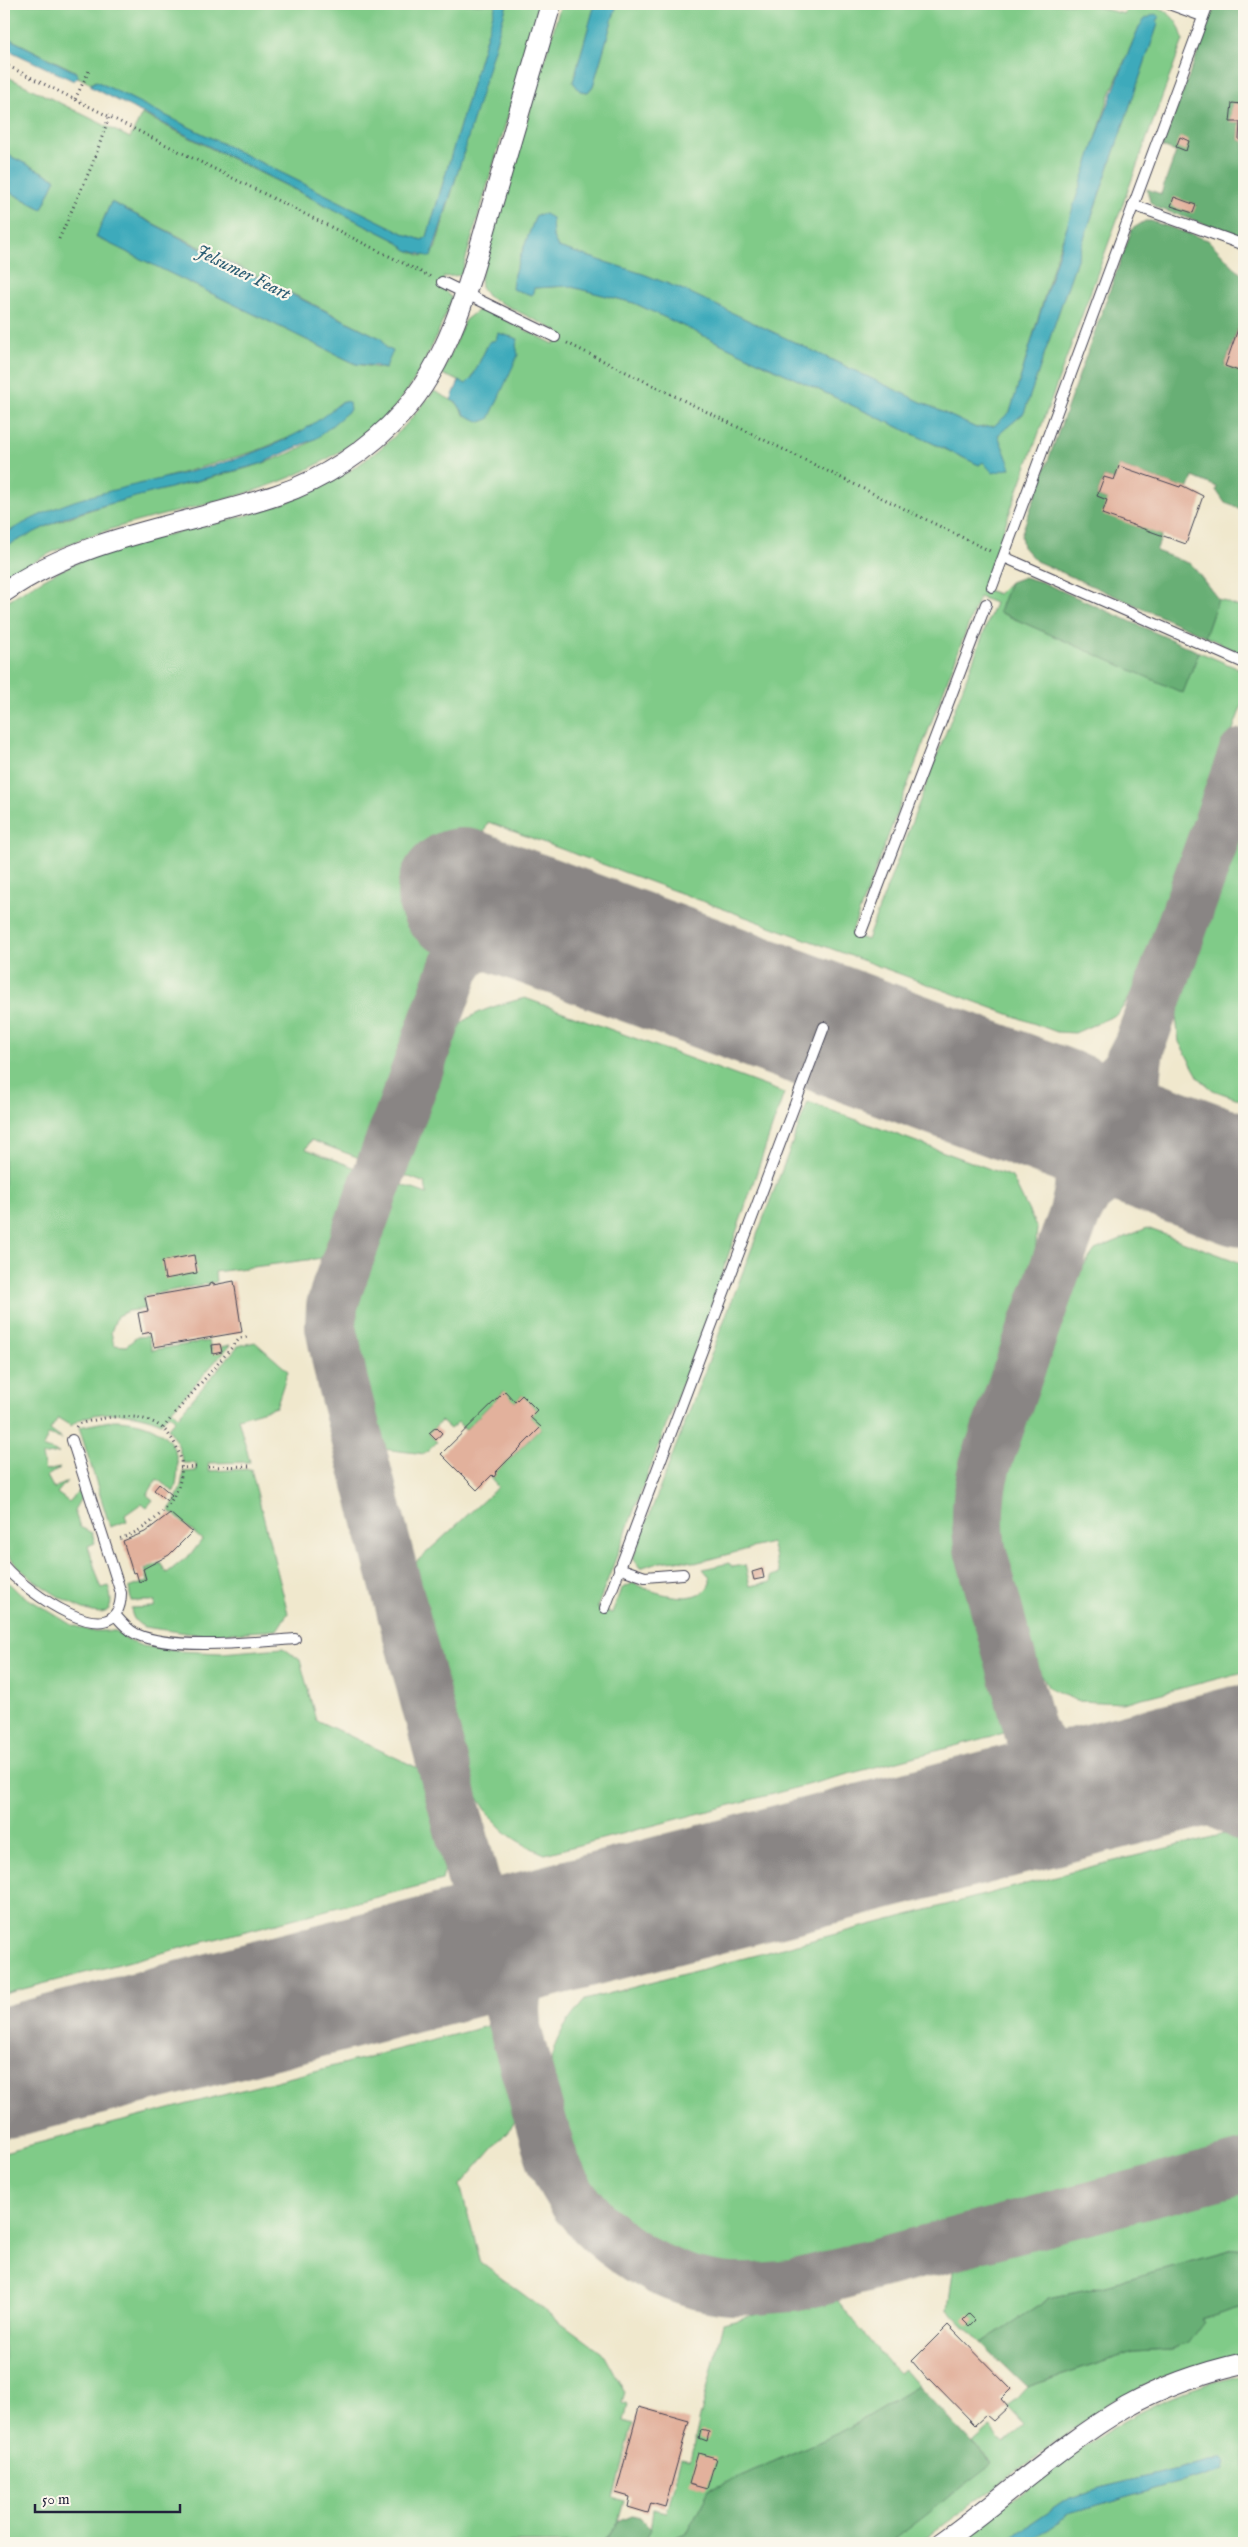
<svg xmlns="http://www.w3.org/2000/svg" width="1248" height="2547" viewBox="0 0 1248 2547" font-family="'IM FELL English',serif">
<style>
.green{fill:#80cb88;stroke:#517662;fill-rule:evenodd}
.forest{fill:#68af74;stroke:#456858}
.water{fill:#3caabb;stroke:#2f667b}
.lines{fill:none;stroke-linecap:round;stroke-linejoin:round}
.taxiway{stroke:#898584;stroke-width:52}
.runway{stroke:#898584;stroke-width:130}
.building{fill:#e2b19c}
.lane-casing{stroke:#414051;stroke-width:12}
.street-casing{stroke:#414051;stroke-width:22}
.path{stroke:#414051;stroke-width:3;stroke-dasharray:1 4;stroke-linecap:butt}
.lane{stroke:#fff;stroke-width:10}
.street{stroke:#fff;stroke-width:20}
.labels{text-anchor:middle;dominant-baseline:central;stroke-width:4.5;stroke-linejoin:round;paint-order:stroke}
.water-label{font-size:19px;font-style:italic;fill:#2e5f75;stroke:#fbf7ec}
</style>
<rect width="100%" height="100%" fill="#fbf7ec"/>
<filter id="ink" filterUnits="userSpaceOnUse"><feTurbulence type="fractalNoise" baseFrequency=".02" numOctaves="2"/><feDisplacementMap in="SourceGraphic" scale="10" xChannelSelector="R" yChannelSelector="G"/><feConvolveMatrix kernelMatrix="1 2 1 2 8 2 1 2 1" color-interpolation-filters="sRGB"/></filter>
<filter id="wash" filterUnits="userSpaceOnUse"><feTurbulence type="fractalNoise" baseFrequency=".0096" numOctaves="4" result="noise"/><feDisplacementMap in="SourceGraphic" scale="20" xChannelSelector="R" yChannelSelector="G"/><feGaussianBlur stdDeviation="1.12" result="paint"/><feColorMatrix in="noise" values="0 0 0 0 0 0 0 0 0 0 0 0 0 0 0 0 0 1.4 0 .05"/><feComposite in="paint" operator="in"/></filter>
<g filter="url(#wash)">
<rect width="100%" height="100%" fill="#f0e8cd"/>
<!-- green -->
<path class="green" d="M4,4H496L427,237L422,240L407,235L96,81L91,84L78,77L77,72L4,36Z
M507,4H541L461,275L444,277L441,287L452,298C438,334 423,371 399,402C387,418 370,430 354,442C272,500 190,503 99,533C65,544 34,561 4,579V547C67,512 129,498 198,481C234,471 286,461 316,438C327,430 335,412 343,401L320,420L295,435L256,451L52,511L4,534V189L42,209L56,179L4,153V75L130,138L142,114L395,240L407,250L422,256L435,249ZM111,202L382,339L386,348L392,351L385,369L356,364L96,237Z
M561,4H595L573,82L580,91L588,92L593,86L617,4H1084L1124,14L1131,4C1158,4 1178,12 1183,40L982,588L998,594L1010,582L999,612L1183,692L1199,652L1244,671V699L1145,975L1118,1014L1075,1033L1057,1032L488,822L365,1160L311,1140L306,1149L361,1170L330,1257L215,1272L216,1282L143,1296L144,1309L128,1311L117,1316L111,1332L114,1345L126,1346L137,1337L148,1336L152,1350L209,1341L211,1349L230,1345L172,1410L178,1416L238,1346L255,1342L288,1371L276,1407L238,1418L250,1462L208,1463L209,1471L251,1469L288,1613L277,1630L201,1635L144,1627C135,1622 132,1618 131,1608L154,1607L155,1601H131L129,1588L148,1581L145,1569L160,1563L167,1573L192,1553L202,1540L169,1510C178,1497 182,1488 183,1472L196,1471V1463H183L178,1445L168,1428L175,1420L169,1414L161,1423C138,1412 91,1407 71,1426L58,1418L50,1430L62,1439L48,1435L43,1447L59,1453L42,1456L45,1471L60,1468L47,1476L54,1489L67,1481L57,1493L69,1502L79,1491L81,1498L74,1510L80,1527L92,1533L95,1543L88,1546L101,1588L108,1586C127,1645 47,1590 31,1578C21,1570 11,1560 4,1550V603C38,581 76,560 116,548C175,531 237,522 295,499C333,484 373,458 402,429C413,417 423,404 434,391L457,403L465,416L518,339L498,333L496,340L489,342L472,378L466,384L442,374L465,320L478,310L493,314L554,344L559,332L487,296L481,287L480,279ZM1152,18L1158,24L1024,413L998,435L1010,468L983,462L979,465L634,303L568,286L534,288L532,295L513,289L514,274L536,215L552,218L553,237L558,247L643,274L686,291L976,428L994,426L1010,413L1058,251L1076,203L1109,97L1139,27ZM979,597L995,603L867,940L851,934Z
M1218,599L1244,609V655L1205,636Z
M1244,805V1101L1213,1090L1199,1078L1179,1042L1176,1017L1183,978Z
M525,998L784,1093L704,1326L597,1608L612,1613L621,1589L633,1583C651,1592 699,1609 710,1583V1577L703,1569L729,1563L732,1567L745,1565L750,1586L772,1582L771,1576L780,1574L771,1543L695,1563C677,1557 657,1562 640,1568L633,1558L808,1102L1012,1177L1037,1228L1034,1274L965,1474L959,1497V1527L1008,1732L545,1854C506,1838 495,1826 474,1791L413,1565L498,1487L490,1478L494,1477L495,1473L541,1428L530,1417L537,1410L522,1395L515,1402L504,1391L465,1430L458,1422L450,1429L441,1421L429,1434L437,1442L425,1454L383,1449L352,1330L353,1299L396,1183L427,1194L425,1183L399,1173C411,1140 441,1037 467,1019C484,1008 506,1003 525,998Z
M1147,1228L1244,1264V1672L1123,1703L1077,1701L1048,1687L1024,1644L1000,1552L996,1527L997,1490L1068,1288L1095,1250Z
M115,1420C161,1421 188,1444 174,1492L157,1479L147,1495L153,1500L147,1507L142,1503L125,1515L127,1521L110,1527L79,1427Z
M4,1578L19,1593L70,1624L90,1631H116L130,1641L142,1646L177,1651L221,1653L283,1648L300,1660L316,1720L420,1769L446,1865L442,1880L4,1994Z
M1233,1832L1244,1840V2150L795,2267C685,2282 594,2235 561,2125C543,2068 546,2045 585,2000L1094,1866Z
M495,2024L520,2117L460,2185L481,2263L605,2355L625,2392L622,2402L628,2404L624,2421L633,2424L613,2497L624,2501L618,2522L604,2540L605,2543H4V2152Z
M1244,2187V2247L1088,2290L1049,2298L981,2343L948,2309L954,2263Z
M833,2295L891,2366L899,2374L904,2370L918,2386L843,2431L709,2490L687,2532L660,2543H651L646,2538L650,2531L653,2509L667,2512L681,2457L690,2459L723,2323Z
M1244,2307V2353L1181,2370L1115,2399L918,2543H890L992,2463L973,2443L991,2427L1004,2443L1024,2425L1008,2408L1027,2387L1133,2352L1172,2350L1199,2320Z
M1244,2374V2489L1238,2524L1244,2528V2543H1029L1072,2513L1224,2470L1222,2458L1104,2487L1070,2498L1003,2543H956C1047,2475 1129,2398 1244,2374Z"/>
<!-- forest -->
<path class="forest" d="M1216,4H1244V90L1242,104H1232L1231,122H1240L1239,140L1244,141V238L1155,207L1150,202L1147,189L1161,194L1176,152L1162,147Z
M1145,221H1151L1208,240L1244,277V312L1225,365L1244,373L1242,378L1244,380V510L1225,503L1216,490L1217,487L1193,477L1188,490L1181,485L1180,487L1119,466L1114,480L1104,477L1097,496L1107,500L1162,535L1156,551L1191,564L1218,599L1205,636L1036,561L1023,547L1021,535L1132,229Z
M1024,577L1042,582L1199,652L1183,693L999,612L1010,582Z
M1244,2247V2307L1200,2320L1203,2322L1188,2343L1172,2350L1133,2352L1027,2387L981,2343L1049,2298L1088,2290Z
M918,2386L992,2464L890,2543H660L687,2532L709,2490L843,2431Z
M632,2516L640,2518L651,2529L646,2538L651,2543H659H605L604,2541L618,2522Z"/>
<!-- water -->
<path class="water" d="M496,4H507L463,155L431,257L407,250L395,240L91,87V84L96,81L407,235L422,240L427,237Z
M595,4H617L593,86L588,92L580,91L573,82Z
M1155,14L1160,17L1157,20L1158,24L1024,413L998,435L1011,468L993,473L983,462L979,465L634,303L568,286L534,288L532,295L512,289L514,274L536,215L545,214L552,218L553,237L558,247L643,274L686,291L976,428L994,426L1010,412C1050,283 1086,152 1139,27L1145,19Z
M4,36L77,73L78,77L74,81L4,48Z
M4,153L56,179L42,209L4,189Z
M111,202L238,268L382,339L386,348L393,351L385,369L377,366L356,364L96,237Z
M498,333L518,339L516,345L518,355L489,419L481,422L465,415L457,403L451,400L459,381L466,384L472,378L489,342L496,340Z
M343,401L349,402L350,410L317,438L260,464L94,508L66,517L4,547V534C29,520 56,506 84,498C153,478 233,468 296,434C314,425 327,413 343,401Z
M1222,2458L1226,2463L1224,2470L1072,2513L1029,2543H1003L1070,2498L1104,2487Z
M1244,2489V2528L1238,2524Z"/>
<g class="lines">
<!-- taxiway -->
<path class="taxiway" d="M546,925C494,914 482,927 454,969L338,1286L332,1306L331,1327L342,1381L472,1875L545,2136C549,2148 552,2161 558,2172C586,2233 655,2279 721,2288C745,2291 769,2288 793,2286L1244,2167
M1139,1046C1126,1107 1140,1129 1191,1163
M1020,1100C1057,1103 1098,1103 1124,1072C1130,1065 1134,1054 1139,1046L1244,754
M1020,1100C1050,1120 1085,1148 1080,1189C1079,1198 1076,1207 1074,1216
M1191,1163L1165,1158L1143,1159L1121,1165L1087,1191L1074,1216L985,1465C977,1494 976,1520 980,1549L1030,1731C1061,1776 1081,1780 1133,1780C1146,1780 1159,1779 1171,1782C1196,1788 1221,1804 1244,1816
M515,2023C509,1974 534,1948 574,1925"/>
<!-- runway -->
<path class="runway" d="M462,893L1244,1182
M4,2073L1244,1750"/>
</g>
<g id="blocks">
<!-- building -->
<path class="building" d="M1243,92H1244V141L1239,140L1240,122H1230L1232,103L1242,104Z
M1180,137L1189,141L1186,151L1176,147Z
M1174,197L1196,205L1193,213L1171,206Z
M1244,312V373L1225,366Z
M1119,466L1180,487L1181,485L1203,496L1186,544L1102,514L1107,500L1097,496L1104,477L1114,480Z
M194,1255L197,1273L165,1279L162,1261Z
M234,1281L242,1332L154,1347L151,1332L142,1334L138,1313L148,1311L145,1297L209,1286V1284L213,1283V1285Z
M220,1344L222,1352L213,1354L212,1345Z
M505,1391L515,1402L522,1395L537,1410L530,1417L541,1427L495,1473L496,1474L494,1477L492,1475L477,1490L441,1454Z
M436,1427L442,1433L436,1440L429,1433Z
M159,1484L172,1495L167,1501L154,1490Z
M170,1513L192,1532L169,1555L143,1569L146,1579L139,1582L136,1572L133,1573L123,1541L145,1532Z
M762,1569L764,1578L754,1580L752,1572Z
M969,2314L975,2320L969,2326L963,2320Z
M948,2325L1011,2389L1001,2399L1008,2407L993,2421L986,2415L975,2425L930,2379L928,2380L912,2361Z
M639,2407L689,2421L665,2507L651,2503L648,2513L628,2507L630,2497L616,2493Z
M701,2430L709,2432L707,2441L699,2438Z
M698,2453L716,2458L707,2489L689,2484Z"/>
</g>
</g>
<g filter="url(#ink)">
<use href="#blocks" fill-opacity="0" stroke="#414051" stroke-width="1"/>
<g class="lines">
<!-- lane casing -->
<g class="lane-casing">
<path id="lane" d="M1169,4L1202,16
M1133,205L1244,245
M442,282L555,337
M1004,557L1244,663
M992,587L1208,4
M861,932L986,604
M4,1566C23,1589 120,1661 121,1593L72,1440
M619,1568L645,1577L683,1574
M605,1608L824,1027
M116,1616C122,1623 128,1630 136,1634C173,1651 254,1642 295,1639"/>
</g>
<!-- street casing -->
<g class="street-casing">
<path id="street" d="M4,592C88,534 183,527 277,495C323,480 370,449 402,413C453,357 474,266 495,195C514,131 532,67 551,4
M941,2543C1003,2499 1060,2445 1127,2406C1163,2386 1204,2372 1244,2363"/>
</g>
<!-- path -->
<path class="path" d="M4,64L431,277
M75,99L89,71
M59,239L93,163L109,117
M567,343L992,552
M175,1413L240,1338L249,1337
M76,1427L78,1424C102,1418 126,1412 150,1421C161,1425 169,1433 175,1444C198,1485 156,1529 118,1539
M163,1428L172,1417
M208,1467L250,1466
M180,1468L196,1467"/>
<!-- lane -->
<use href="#lane" class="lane"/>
<!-- street -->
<use href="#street" class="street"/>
</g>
</g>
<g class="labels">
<!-- water labels -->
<g class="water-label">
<text transform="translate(243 273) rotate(26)">Jelsumer Feart</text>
</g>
</g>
<!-- margin -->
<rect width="1248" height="2547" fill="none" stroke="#fbf7ec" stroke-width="20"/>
<!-- scale -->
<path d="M35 2504v8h145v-8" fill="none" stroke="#22223b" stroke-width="2.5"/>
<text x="42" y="2504" font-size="15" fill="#22223b" stroke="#fbf7ec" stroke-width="4" paint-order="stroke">50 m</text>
</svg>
